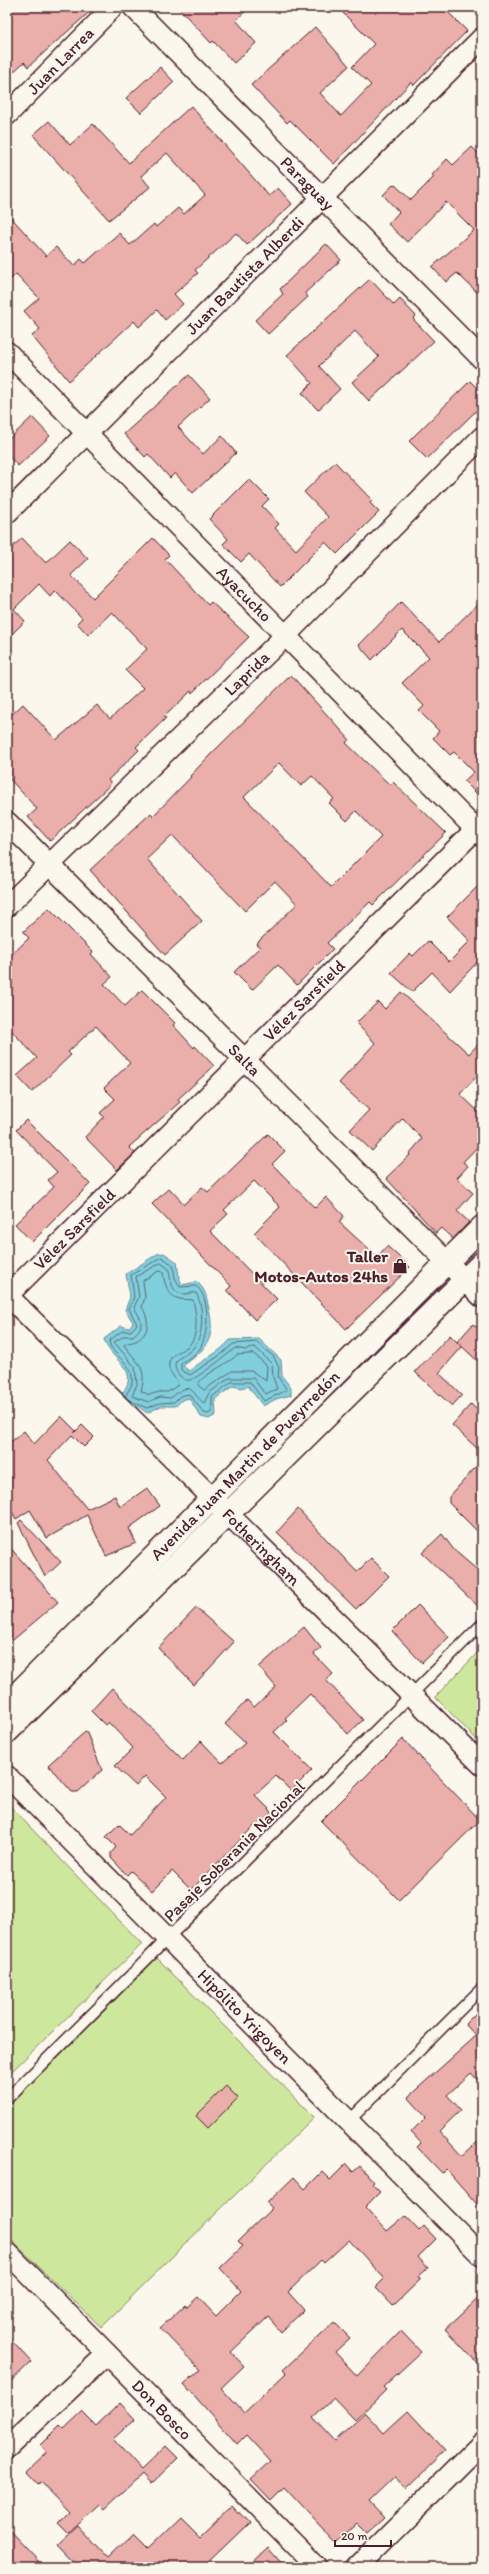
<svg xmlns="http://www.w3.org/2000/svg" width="489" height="2574" viewBox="0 0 489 2574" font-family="Itim,sans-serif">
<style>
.green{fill:#cde79d;stroke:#8c8364}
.water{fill:#80cfdd;stroke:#6a8996}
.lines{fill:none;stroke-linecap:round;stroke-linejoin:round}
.shore{stroke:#606572;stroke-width:1}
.building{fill:#eaaeab;stroke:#4a1f2b;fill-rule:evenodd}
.service-casing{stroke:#4a1f2b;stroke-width:13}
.minor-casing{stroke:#4a1f2b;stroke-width:23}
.secondary-casing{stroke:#4a1f2b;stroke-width:25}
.service{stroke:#fbf7ec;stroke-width:10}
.minor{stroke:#fbf7ec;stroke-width:20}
.secondary{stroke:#fbf7ec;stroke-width:22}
.labels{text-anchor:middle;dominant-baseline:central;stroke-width:4;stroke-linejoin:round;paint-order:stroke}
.street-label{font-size:17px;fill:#4a1f2b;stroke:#fbf7ec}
.poi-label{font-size:17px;font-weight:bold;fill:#4a1f2b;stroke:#fbf7ec;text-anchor:end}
</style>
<rect width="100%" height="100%" fill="#fbf7ec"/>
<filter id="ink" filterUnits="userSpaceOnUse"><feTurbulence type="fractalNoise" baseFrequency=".025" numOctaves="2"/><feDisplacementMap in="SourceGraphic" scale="8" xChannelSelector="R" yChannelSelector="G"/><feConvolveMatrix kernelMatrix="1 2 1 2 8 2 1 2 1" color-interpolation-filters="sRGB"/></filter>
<g filter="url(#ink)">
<!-- green -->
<path class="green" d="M482,1648V1745L435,1697Z
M7,1803L142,1944L7,2076Z
M157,1958L314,2117L101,2327L7,2236V2108Z"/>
<!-- water -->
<path class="water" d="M164,1253L177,1262L179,1277L182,1285L197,1282C207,1291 206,1297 209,1309C216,1340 206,1349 183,1366L189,1371C202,1360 218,1354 230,1340L259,1339L281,1360L282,1376L291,1388V1395L276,1399L263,1406L248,1386L241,1388L233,1386L215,1399L216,1415L209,1419L201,1417L189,1398L182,1400L176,1406H161L147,1413L139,1407L124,1403L121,1396C123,1392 127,1387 128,1382C132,1366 109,1358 104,1339L121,1326L129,1328L133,1322L125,1310L130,1297L126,1274L157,1254Z"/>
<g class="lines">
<!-- shore -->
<path class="shore" d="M161,1263L169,1269C170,1278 171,1294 184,1294C188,1294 192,1292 196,1293C204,1306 204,1335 194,1347C190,1353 182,1355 176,1361C174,1366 175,1370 179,1375C182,1378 185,1381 190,1380C196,1379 229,1354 235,1348L246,1350L255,1347L272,1364L273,1377L277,1389L265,1394L253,1378H229L209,1393L204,1403C191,1394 193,1378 171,1398L160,1397L148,1402L132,1396L137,1384L135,1367L114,1342L124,1336H133C146,1326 141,1319 134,1307L139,1297L136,1277Z
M159,1271L163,1272C164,1283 168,1297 180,1299C184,1300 189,1299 193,1300C196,1314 200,1337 187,1347C180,1352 171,1353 169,1363C167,1373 177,1377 178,1385L168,1392H159L149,1395L141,1391C148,1366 136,1362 124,1345C127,1342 131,1343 136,1341C151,1333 149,1319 142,1307L145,1297L143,1281Z
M254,1354L267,1366L266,1381L252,1371H232L204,1390L198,1385C200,1376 228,1364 237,1355Z
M125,1397C127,1392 131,1388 132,1383C135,1362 112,1358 109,1341L122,1331H131L137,1324L129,1309L134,1297L131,1275L162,1257L173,1265L175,1278L180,1287L196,1286C211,1297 209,1336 199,1350C194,1356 187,1359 181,1363V1370L190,1375L222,1354L233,1344L257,1342L274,1357L279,1368L278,1377L287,1390L264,1401L250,1382H231L212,1397V1411L208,1414L204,1413L189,1394L180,1396L174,1402L160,1403L147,1408L129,1400"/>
</g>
<!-- building -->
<path class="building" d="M14,7H95L28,67L24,62L7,78V14Z
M178,7H250L236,20L256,43L234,63L213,41L211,43Z
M337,7H443L467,31L414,85L411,82L334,164L290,120L287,123L251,85L315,27L349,66L320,93L341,116L371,85L352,67L374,44Z
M160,67L174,82L141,113L126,98Z
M191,106L269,196L278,188L292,204L247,245L236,233L195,270L198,273L174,294L183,304L165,320L157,310L139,327L134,321L69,381L32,336L40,329L24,311L39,298L16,274L7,283V213L46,256L56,247L74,266L81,259L85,263L119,233L130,245L154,224L156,227L178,208L184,214L205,195L167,153L141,176L150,187L109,220L33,135L49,121L70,145L93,124L129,163Z
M472,147L482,157V297L457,273L446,282L432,267L474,230L446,202L407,242L388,224L399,212L383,195L394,184L411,200L434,177L432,175L447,159L453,165Z
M326,244L341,260L305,293L308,297L268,334L255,320L283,294L280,289Z
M370,279L394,305L400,299L416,316L413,319L434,341L369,401L352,382L379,357L355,331L319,366L340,389L318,410L302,393L312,383L287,355Z
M189,375L210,398L178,427L203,454L222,436L236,453L193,493L175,473L170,478L148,454L145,457L124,434Z
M470,381L482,393V405L427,459L409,441Z
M32,417L50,436L18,466L7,454V441Z
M335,462L372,500L370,503L379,512L337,554L325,542L280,587L249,554L241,562L223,544L228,539L209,519L249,479L269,499L262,506L279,524L275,528L296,550L328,517L304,492Z
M22,538L46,563L70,540L88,559L71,575L93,598L153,538L169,555L165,559L208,605L211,602L249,637L192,693L191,691L164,717L166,718L136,747L139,750L108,780L111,784L50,841L28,817L37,809L7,776V719L23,704L56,740L97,705L110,719L143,688L125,670L147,649L112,612L88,635L77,623L82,618L55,590L50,596L39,584L14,609L25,621L7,639V552Z
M482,600V799L464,781L474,772L454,752L450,755L433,738L439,731L419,711L424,706L402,683L429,657L402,630L372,660L359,645L401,602L439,642Z
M291,675L349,739L346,743L390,785L393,782L446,833L373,905L370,902L327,943L333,949L297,985L278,965L252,990L234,972L260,947L256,944L297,904L275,881L245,911L172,835L147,859L202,921L165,955L90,870L151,813L153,816L191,777L190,776L209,756ZM279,763L301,786L312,776L334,799L329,803L347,821L356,811L381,837L331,887L244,797Z
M482,882V957L450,991L432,972L412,992L391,973L410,953L413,956L428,941L449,962L470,941L447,917Z
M49,908L93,952L91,954L112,977L104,984L125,1006L142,990L175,1023L173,1025L194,1048L195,1046L214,1066L178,1099L180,1102L129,1147L135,1153L117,1170L85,1137L104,1117L100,1113L115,1099L104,1088L130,1063L96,1026L68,1052L71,1055L32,1092L17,1076L37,1058L7,1026V959L29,938L23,932Z
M401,992L469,1054L482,1040V1071L460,1094L482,1115V1142L463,1162L468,1166L457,1178L473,1193L457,1211L469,1222L453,1239L441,1228L436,1233L386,1178L410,1155L409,1154L422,1139L403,1118L372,1151L350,1130L369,1110L339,1083L375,1043L356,1023L378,1002L385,1009Z
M26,1120L90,1184L32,1242L15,1224L54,1187L48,1180L57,1172L16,1130Z
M268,1134L285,1151L272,1164L315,1208L326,1197L344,1216L339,1222L377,1257L387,1246L410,1267L346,1329L254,1233L280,1207L254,1181L224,1210L228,1214L210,1231L277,1299L255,1320L227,1290L231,1286L152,1204L169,1188L184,1204L202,1187L208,1192Z
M473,1324L482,1332V1365L457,1342Z
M450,1335L462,1347L439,1373L462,1395L452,1406L415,1372Z
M471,1404L482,1415V1453L452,1425Z
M61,1416L76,1431L74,1433L82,1425L94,1437L84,1447L72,1435L48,1460L87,1509L115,1496L120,1507L147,1488L160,1506L129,1528L136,1543L106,1556L87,1515L47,1538L30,1510L16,1519L7,1502V1445L24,1431L34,1444Z
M482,1460V1504L479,1507L482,1511V1536L449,1503V1497Z
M298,1509L357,1572L371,1558L389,1576L356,1609L277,1532Z
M21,1520L61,1562L45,1577L18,1523Z
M442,1534L454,1550L482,1574V1610L422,1553Z
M7,1544L58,1602L7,1645Z
M418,1605L449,1637L422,1663L392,1631Z
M196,1608L234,1642L194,1685L158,1648Z
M304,1627L321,1648L314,1654L333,1674L326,1680L363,1720L348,1734L310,1694L285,1718L287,1720L274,1732L312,1770L291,1791L276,1776L255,1795L272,1812L258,1826L256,1824L191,1890L172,1871L152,1891L131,1871L127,1875L111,1858V1853L116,1847L106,1837L119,1824L130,1835L166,1797L145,1776L136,1786L115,1766L133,1748L108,1722L105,1725L91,1711L112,1688L183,1760L201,1741L222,1763L245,1743L225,1724L247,1700L254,1707L276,1687L259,1667Z
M86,1731L102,1770L78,1792H72L48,1765Z
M403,1739L480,1820L399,1900L321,1821Z
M482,2007V2085L471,2073L447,2095L461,2110L439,2131L462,2156L482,2138V2210L446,2169L442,2173L417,2147L421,2143L411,2132L426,2117L408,2097L476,2036L465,2024Z
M226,2086L238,2098L208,2128L196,2116Z
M346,2164L353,2172L360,2166L374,2182L372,2184L380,2192L365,2207L387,2231L405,2216L419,2231L424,2226L436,2239L418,2257L428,2268L418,2277L421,2279L393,2306L375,2287L384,2278L349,2240L324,2263L321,2260L288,2292L304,2310L281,2332L268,2317L231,2352L244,2366L221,2388L244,2413L286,2373L283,2370L334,2322L350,2338L335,2352L357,2376L401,2331L421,2352L383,2387L386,2390L355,2420L334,2398L313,2417L335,2441L365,2413L384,2433L408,2411L445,2451L406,2489L395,2477L369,2502L384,2518L367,2533L357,2523L336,2543L284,2487L271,2500L251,2479L270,2461L246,2435L237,2444L184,2384L200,2370L160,2328L185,2305L187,2307L198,2297L216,2316L241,2291L220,2268L243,2246L238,2241L272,2208L267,2203L294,2177L305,2189L322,2172L330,2180Z
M482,2295V2368L445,2329Z
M7,2336L31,2362L7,2385Z
M120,2403L135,2419L113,2439L141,2470L166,2446L178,2458L151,2484L142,2474L104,2510L99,2505L69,2533L58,2522L69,2511L41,2482L38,2484L27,2472L47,2453L40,2445L60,2425L64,2429L82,2412L96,2426Z
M232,2505L249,2523L203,2567H79L58,2545L78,2526L108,2558L134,2533L149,2548L181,2517L200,2536Z
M7,2528L44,2567H7Z
M268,2548L285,2567H248Z"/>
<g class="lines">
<!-- service casing -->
<g class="service-casing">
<path id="service" d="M7,2099L482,1624
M349,2121L482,1988"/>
</g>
<!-- minor casing -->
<g class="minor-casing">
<g id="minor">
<path id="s1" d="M133,7L482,359"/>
<path id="s2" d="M7,115L113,7"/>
<path id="s3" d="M7,352L482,836"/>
<path id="s4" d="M7,513L482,38"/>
<path id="s5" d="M7,822L482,1297"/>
<path id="s6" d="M7,906L285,636L482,437"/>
<path id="s7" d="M7,1295L482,1765"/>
<path id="s8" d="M7,1296L482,823"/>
<path id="s9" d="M7,1776L482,2256"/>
<path id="s10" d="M7,2252L317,2567"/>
<path d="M7,2448L107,2354"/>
<path d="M357,2567L482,2443"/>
</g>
</g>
<!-- secondary casing -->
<g class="secondary-casing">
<g id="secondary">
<path id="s11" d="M7,1704L482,1227"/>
<path d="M7,1732L482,1263"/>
</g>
</g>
<!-- service -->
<use href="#service" class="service"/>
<!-- minor -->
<use href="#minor" class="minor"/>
<!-- secondary -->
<use href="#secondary" class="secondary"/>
</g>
</g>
<!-- icons -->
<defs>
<g id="shop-bare" transform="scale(1.2)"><path d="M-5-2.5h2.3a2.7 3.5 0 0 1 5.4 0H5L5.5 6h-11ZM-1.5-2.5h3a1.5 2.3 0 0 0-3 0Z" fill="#4a1f2b" stroke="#fbf7ec" stroke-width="2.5" paint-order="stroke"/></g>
</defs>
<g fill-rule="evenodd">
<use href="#shop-bare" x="400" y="1266"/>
</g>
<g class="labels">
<!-- street labels -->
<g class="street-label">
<text stroke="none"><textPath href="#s2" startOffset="76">Juan Larrea</textPath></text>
<text stroke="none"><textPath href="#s1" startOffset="248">Paraguay</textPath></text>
<text stroke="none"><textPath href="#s4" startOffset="336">Juan Bautista Alberdi</textPath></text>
<text stroke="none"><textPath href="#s3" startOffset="339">Ayacucho</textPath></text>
<text stroke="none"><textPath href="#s6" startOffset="334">Laprida</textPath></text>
<text stroke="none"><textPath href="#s8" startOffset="419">Vélez Sarsfield</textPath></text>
<text stroke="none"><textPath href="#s5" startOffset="336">Salta</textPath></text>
<text stroke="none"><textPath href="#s8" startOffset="95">Vélez Sarsfield</textPath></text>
<text stroke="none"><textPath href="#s11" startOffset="337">Avenida Juan Martin de Pueyrredón</textPath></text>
<text stroke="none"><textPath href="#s7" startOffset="358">Fotheringham</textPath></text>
<text transform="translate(234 1851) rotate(-45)">Pasaje Soberania Nacional</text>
<text stroke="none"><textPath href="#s9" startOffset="338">Hipólito Yrigoyen</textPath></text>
<text stroke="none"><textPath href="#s10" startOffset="221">Don Bosco</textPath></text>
</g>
<!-- poi labels -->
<g class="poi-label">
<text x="388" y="1256">Taller<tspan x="388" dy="20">Motos-Autos 24hs</tspan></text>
</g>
</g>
<!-- margin -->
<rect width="489" height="2574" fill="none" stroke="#fbf7ec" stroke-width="24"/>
<rect x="12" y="12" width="465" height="2550" fill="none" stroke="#4a1f2b" stroke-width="1.5" filter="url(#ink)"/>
<!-- scale -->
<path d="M335 2540v6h56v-6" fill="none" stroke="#4a1f2b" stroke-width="2"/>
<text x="341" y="2540" font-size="12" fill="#4a1f2b" stroke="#fbf7ec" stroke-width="3" paint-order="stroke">20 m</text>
</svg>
